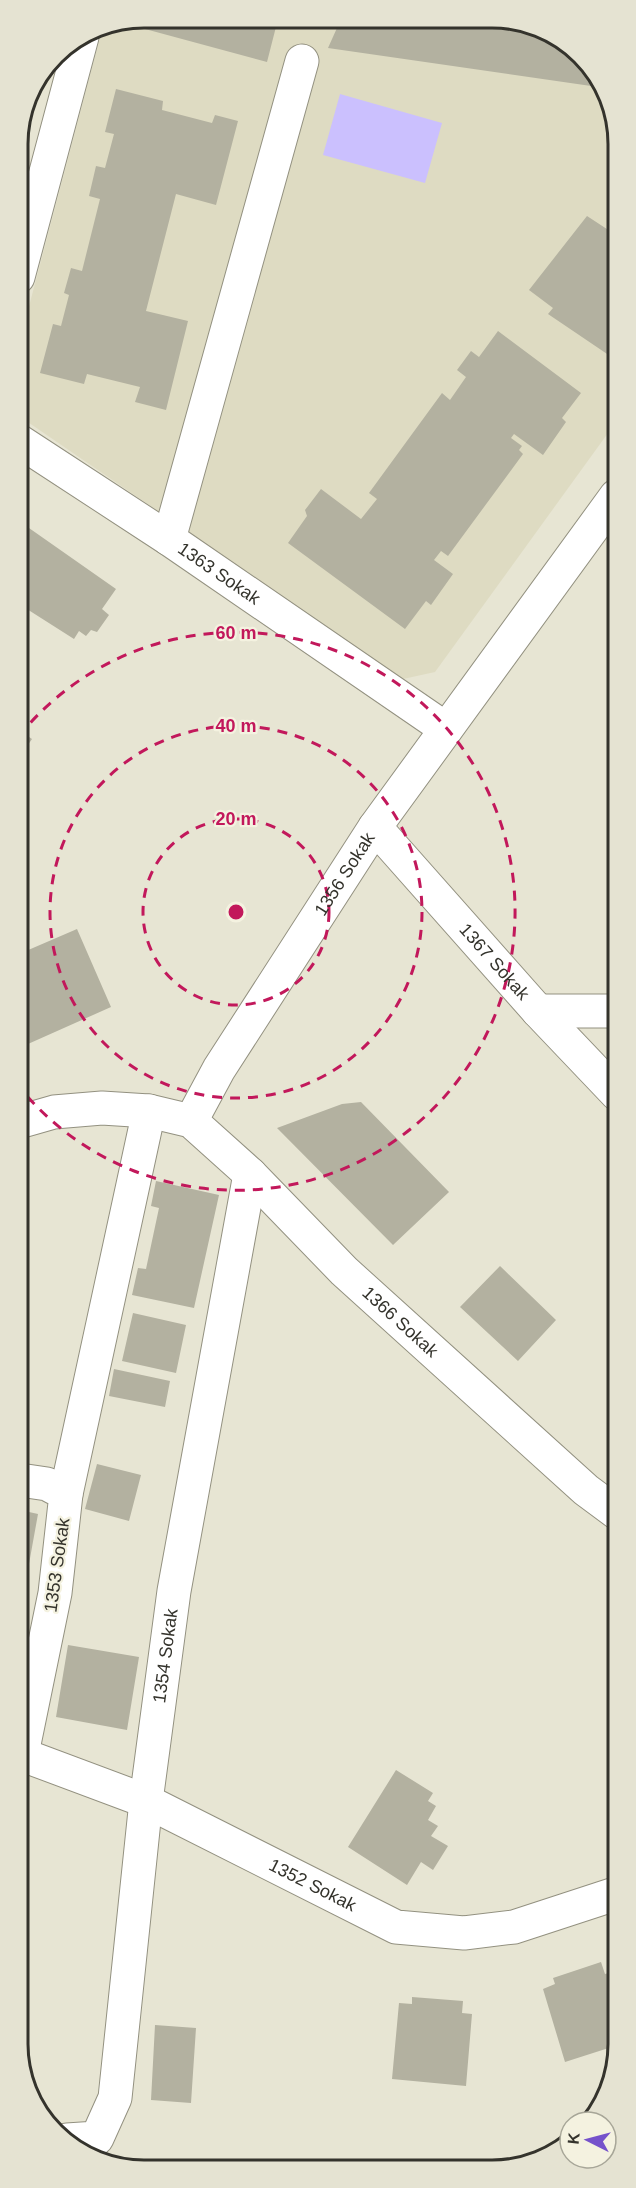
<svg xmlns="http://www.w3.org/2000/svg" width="636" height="2188" viewBox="0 0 636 2188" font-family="Helvetica,sans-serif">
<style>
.built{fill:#dedbc2}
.green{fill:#cbc0fe}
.building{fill:#b3b1a0}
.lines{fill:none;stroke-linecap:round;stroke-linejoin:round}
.minor-casing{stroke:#939180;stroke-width:35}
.minor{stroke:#fff;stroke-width:33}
.ring{fill:none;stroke:#c2185b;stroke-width:3;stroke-dasharray:10 8}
.labels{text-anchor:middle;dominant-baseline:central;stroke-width:4.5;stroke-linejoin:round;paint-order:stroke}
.street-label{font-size:18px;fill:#34332c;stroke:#f4f2e0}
.rim{fill:none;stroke:#34332c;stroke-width:3}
.centre{fill:#c2185b;stroke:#f4f2e0;stroke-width:3}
.ring-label{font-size:18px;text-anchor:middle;font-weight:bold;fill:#c2185b;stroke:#f4f2e0;stroke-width:4.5;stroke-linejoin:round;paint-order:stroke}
</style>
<rect width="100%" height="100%" fill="#e7e5d3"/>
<!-- built -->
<path class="built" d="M144,18L517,20L581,55L616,120V422L435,672L403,679L19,416L18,348L103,26Z"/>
<!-- green -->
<path class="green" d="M340,94L442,123L425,183L323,155Z"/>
<!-- building -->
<path class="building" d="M144,18L278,19L267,62L134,26L136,20Z
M341,19L517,20L581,55L598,87L328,48Z
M116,89L163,101L162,110L212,123L215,115L238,121L216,205L176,194L146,311L188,321L166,410L135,402L140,387L87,374L84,384L40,373L53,324L61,326L69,295L64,293L71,268L82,271L100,199L89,196L96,166L105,168L114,134L105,132Z
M587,216L616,235V360L548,314L553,308L529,290Z
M498,331L581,393L562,418L566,422L543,455L514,434L511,438L522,446L519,450L523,454L448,556L441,551L434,560L453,574L431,605L426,601L405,629L288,543L307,516L305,510L321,489L361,519L377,499L369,493L442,393L450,400L466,377L457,370L471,351L479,357Z
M19,521L116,589L102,609L109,615L97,632L91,630L86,636L79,631L74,639L19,604Z
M19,730L32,739L19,758Z
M77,929L111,1007L19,1048V954Z
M361,1102L449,1192L393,1245L277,1128L342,1104Z
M156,1181L219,1195L194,1308L132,1295L138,1268L146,1269L159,1208L151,1206Z
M500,1266L556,1320L518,1361L460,1307Z
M133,1313L186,1325L176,1373L122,1361Z
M114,1369L170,1381L165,1407L109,1396Z
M97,1464L141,1475L129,1521L85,1509Z
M20,1510L38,1514L25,1586L20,1585Z
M68,1645L139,1657L127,1730L56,1717Z
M396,1770L433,1793L428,1801L436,1806L428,1820L438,1826L431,1836L448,1846L433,1870L421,1862L407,1885L348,1847Z
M601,1962L605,1974L615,1971L618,1980V2045L565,2062L543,1989L555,1984L553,1978Z
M412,1997L463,2001L462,2013L472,2014L466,2086L392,2079L399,2003L412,2004Z
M155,2025L196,2028L191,2103L151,2100Z"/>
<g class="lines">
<!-- minor casing -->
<g class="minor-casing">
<g id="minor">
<path d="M18,277L82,37"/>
<path id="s1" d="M19,441L169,539L446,729"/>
<path d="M169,539L302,61"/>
<path id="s2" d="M375,827L538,1011L617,1094"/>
<path d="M538,1011H617"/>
<path id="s3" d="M191,1121L219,1069L375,827L616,496"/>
<path id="s4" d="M19,1122L54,1112L102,1108L149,1111L191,1121L250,1174L344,1271L586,1490L617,1513"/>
<path d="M20,1480L47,1484L66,1494L55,1593L22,1754"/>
<path d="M66,1494L149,1111"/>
<path id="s5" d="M20,1754L146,1801L396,1927L464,1933L514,1927L618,1893"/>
<path id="s6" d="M67,2140L97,2138L115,2098L146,1801L174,1591L250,1174"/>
</g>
</g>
<!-- minor -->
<use href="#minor" class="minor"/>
</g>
<!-- distance rings -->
<g class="ring">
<circle cx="236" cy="912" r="93"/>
<circle cx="236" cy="912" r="186"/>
<path d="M19 736A279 279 0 1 1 21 1089"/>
</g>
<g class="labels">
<!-- street labels -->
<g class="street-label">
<text stroke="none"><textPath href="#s1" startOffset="240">1363 Sokak</textPath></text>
<text stroke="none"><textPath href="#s3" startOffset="291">1356 Sokak</textPath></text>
<text stroke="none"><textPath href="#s2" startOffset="180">1367 Sokak</textPath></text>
<text stroke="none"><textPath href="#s4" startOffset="465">1366 Sokak</textPath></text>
<text transform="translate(57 1565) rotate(-82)">1353 Sokak</text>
<text stroke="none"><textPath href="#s6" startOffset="519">1354 Sokak</textPath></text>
<text stroke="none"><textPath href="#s5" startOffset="321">1352 Sokak</textPath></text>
</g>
</g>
<!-- crop -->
<path d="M0 0H636V2188H0ZM144 28H492A116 116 0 0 1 608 144V2044A116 116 0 0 1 492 2160H144A116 116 0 0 1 28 2044V144A116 116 0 0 1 144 28Z" fill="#e5e3d2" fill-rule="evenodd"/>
<path class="rim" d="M144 28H492A116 116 0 0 1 608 144V2044A116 116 0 0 1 492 2160H144A116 116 0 0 1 28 2044V144A116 116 0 0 1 144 28Z"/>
<circle cx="236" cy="912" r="9" class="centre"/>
<g class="ring-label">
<text x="236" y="639">60 m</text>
<text x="236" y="732">40 m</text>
<text x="236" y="825">20 m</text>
</g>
<!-- north arrow -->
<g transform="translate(588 2140) rotate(276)"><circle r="28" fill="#f4f2e0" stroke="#a7a698" stroke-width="1.5"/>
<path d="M0-4.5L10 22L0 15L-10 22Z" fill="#7552cb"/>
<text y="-9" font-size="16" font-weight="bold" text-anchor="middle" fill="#34332c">K</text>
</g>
</svg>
